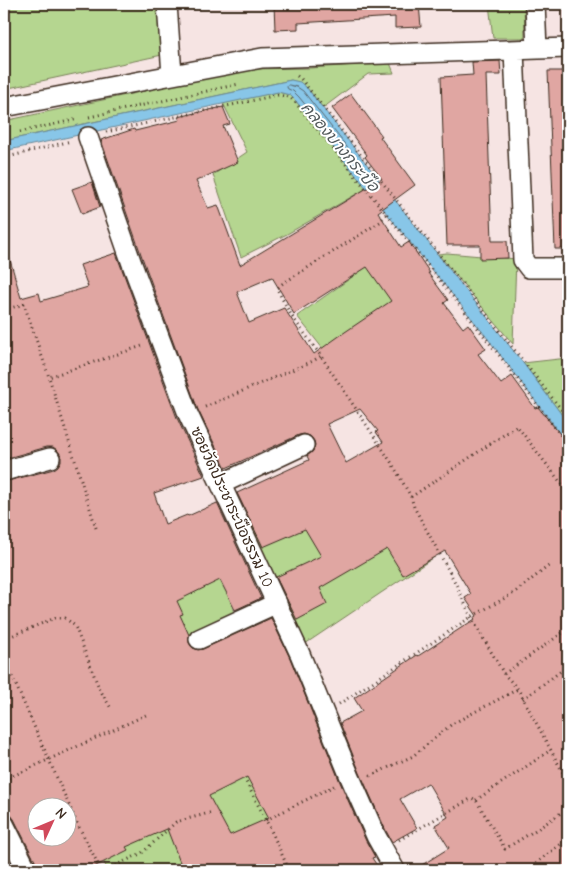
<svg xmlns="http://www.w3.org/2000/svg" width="572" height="874" viewBox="0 0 572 874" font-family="'Comic Neue','Playpen Sans Thai',sans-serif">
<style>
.green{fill:#b5d690;stroke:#788057}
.water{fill:#88c6e8;stroke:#698897}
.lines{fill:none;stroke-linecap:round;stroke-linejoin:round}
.shore{stroke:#5a686f;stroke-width:1}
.building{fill:#e0a6a2;stroke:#3b2a1e;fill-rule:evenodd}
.minor-casing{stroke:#3b2a1e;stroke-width:22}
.path{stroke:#3b2a1e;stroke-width:3;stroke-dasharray:1 4;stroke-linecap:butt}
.minor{stroke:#fff;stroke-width:19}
.labels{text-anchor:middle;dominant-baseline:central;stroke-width:4;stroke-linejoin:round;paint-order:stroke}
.street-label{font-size:15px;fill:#3b2a1e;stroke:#fff}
.water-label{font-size:16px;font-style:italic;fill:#52595b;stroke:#fff}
</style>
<rect width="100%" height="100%" fill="#f6e4e3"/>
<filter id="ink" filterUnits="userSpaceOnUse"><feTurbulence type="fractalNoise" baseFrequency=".02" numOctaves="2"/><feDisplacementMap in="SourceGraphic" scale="10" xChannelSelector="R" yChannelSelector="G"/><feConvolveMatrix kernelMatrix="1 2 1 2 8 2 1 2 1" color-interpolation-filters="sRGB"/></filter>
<g filter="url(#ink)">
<!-- green -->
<path class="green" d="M4,4H160L162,55L4,89Z
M489,4H524L525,38H493Z
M390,63L394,73L368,74L323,108C312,95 308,84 291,80L4,141V121L248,69L310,68Z
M278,92L290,95L295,100L367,188L287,234L241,257L213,175L247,152L223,103Z
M447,253L516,259L513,344L438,254Z
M372,263L410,302L327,354L297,316Z
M568,358V423L523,363Z
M285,485L410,519L436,556L302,646L237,510Z
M222,574L297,812L276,828L173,870H108L77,813L173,594Z"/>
<!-- water -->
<path class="water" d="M291,80L300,82L307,88L523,363L568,423V444L485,335L295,100L290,95L278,92L4,151V141Z"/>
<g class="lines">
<!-- shore -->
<path class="shore" d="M289,85L297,87L303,91L361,165V169H357L299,97L293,91L288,89L287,87Z"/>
</g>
<!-- building -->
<path class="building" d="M274,4H419L421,27L395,28V17L298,23V29L275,30Z
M500,61L501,75H486L492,241H507L508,258L480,259V245H447L441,77L473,75L472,62Z
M548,71H568V249H555Z
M351,94L382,136L380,137L415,185L378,212L401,247L409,242L430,273H428L448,300L444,303L463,328L468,324L486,349L478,354L501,384L512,376L535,408L538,407L564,439L562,440L568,448V870H414L449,848L435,825L448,817L428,783L400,799L417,828L392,842L386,831L360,773L340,723L362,711L354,698L417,655L418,656L475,619L474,618L477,616L465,598L471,594L445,551L403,575L387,549L320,588L327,604L297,620L276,577L321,556L305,529L263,547L237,493L309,460L307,456L313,451L315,445L314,441L310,436L304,434L299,435L226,468L198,410L143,260L101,140L134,129L135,131L180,120L178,117L223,107L230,124L223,126L238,162L196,181L208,208L218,205L240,265L382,179L365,157L367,155L332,108ZM367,267L391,301L345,332L314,354L284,308L249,323L237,292L272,277L294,314ZM360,409L378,431L376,432L383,442L346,463L327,424Z
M92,182L100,207L82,214L72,189Z
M8,253L21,298L39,293L41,301L88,287L80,265L116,253L177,418L204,476L154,493L165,524L187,515L188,516L217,503L261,598L235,610L220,580L177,601L183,614L180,615L189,635V643L193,648L198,650L203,649L271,618L290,658L340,782L366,841L375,857L372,858L380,870H183L167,829L126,847L128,850L88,870H38L37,865L14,819L10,814L4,813V482L54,469L58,466L61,461V455L57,450L53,447H47L4,459V254ZM247,777L269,818L230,835L209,796ZM38,806H68V836H38Z
M4,849L15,870H4Z"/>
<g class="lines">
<!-- minor casing -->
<g class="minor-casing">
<path id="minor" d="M167,4L172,75
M535,4L537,49
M514,50L523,260L529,268H568
M4,107L262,58L568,48
M88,137L132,264L188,414L300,654L350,777L376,836L395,870
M4,471L50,458
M221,484L304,445
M199,639L277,603
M4,824L27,870"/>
</g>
<!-- path -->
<path class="path" d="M297,76L301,79L568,418
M89,117L239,84
M20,132L78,119
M106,132L278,95L289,97L294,101C387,214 480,328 568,445
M4,158L71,141
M386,214L380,222L282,284L277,289L291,315L321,356L393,465L411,497L414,507L456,584L471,617L504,674L518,689L568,782
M4,310L24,304L49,377
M205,407L313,361L321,356
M411,497L517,426L568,492
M96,528L49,377L142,346
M4,639L55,618H65L75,626L99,688L112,710
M4,658L76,821L101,870
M504,674L568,629
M523,699L568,666
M339,704L471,617L514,593L550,565
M370,776L413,756L452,724L518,689
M244,778L269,826L289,870
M4,780L146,715
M476,800L551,750
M266,820L334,786
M399,840L472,798L476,800L505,849L542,826L568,808
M92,870L99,867
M106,870L142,853L176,822L213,812
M528,870L568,838"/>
<!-- minor -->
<use href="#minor" class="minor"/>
</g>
</g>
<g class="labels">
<!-- street labels -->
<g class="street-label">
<text transform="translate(232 507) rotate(65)">ซอยวัดประชาระบือธรรม 10</text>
</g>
<!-- water labels -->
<g class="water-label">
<text transform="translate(340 147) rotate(50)">คลองบางกระบือ</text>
</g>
</g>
<!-- margin -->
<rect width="572" height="874" fill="none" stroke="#fff" stroke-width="20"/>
<rect x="10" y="10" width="552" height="854" fill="none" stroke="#3b2a1e" stroke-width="2" filter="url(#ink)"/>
<!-- north arrow -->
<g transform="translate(52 822) rotate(46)"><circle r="24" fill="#ffffff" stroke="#b1aaa5"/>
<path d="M0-4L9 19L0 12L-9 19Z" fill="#d1495b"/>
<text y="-8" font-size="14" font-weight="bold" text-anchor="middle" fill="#3b2a1e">N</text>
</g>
</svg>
